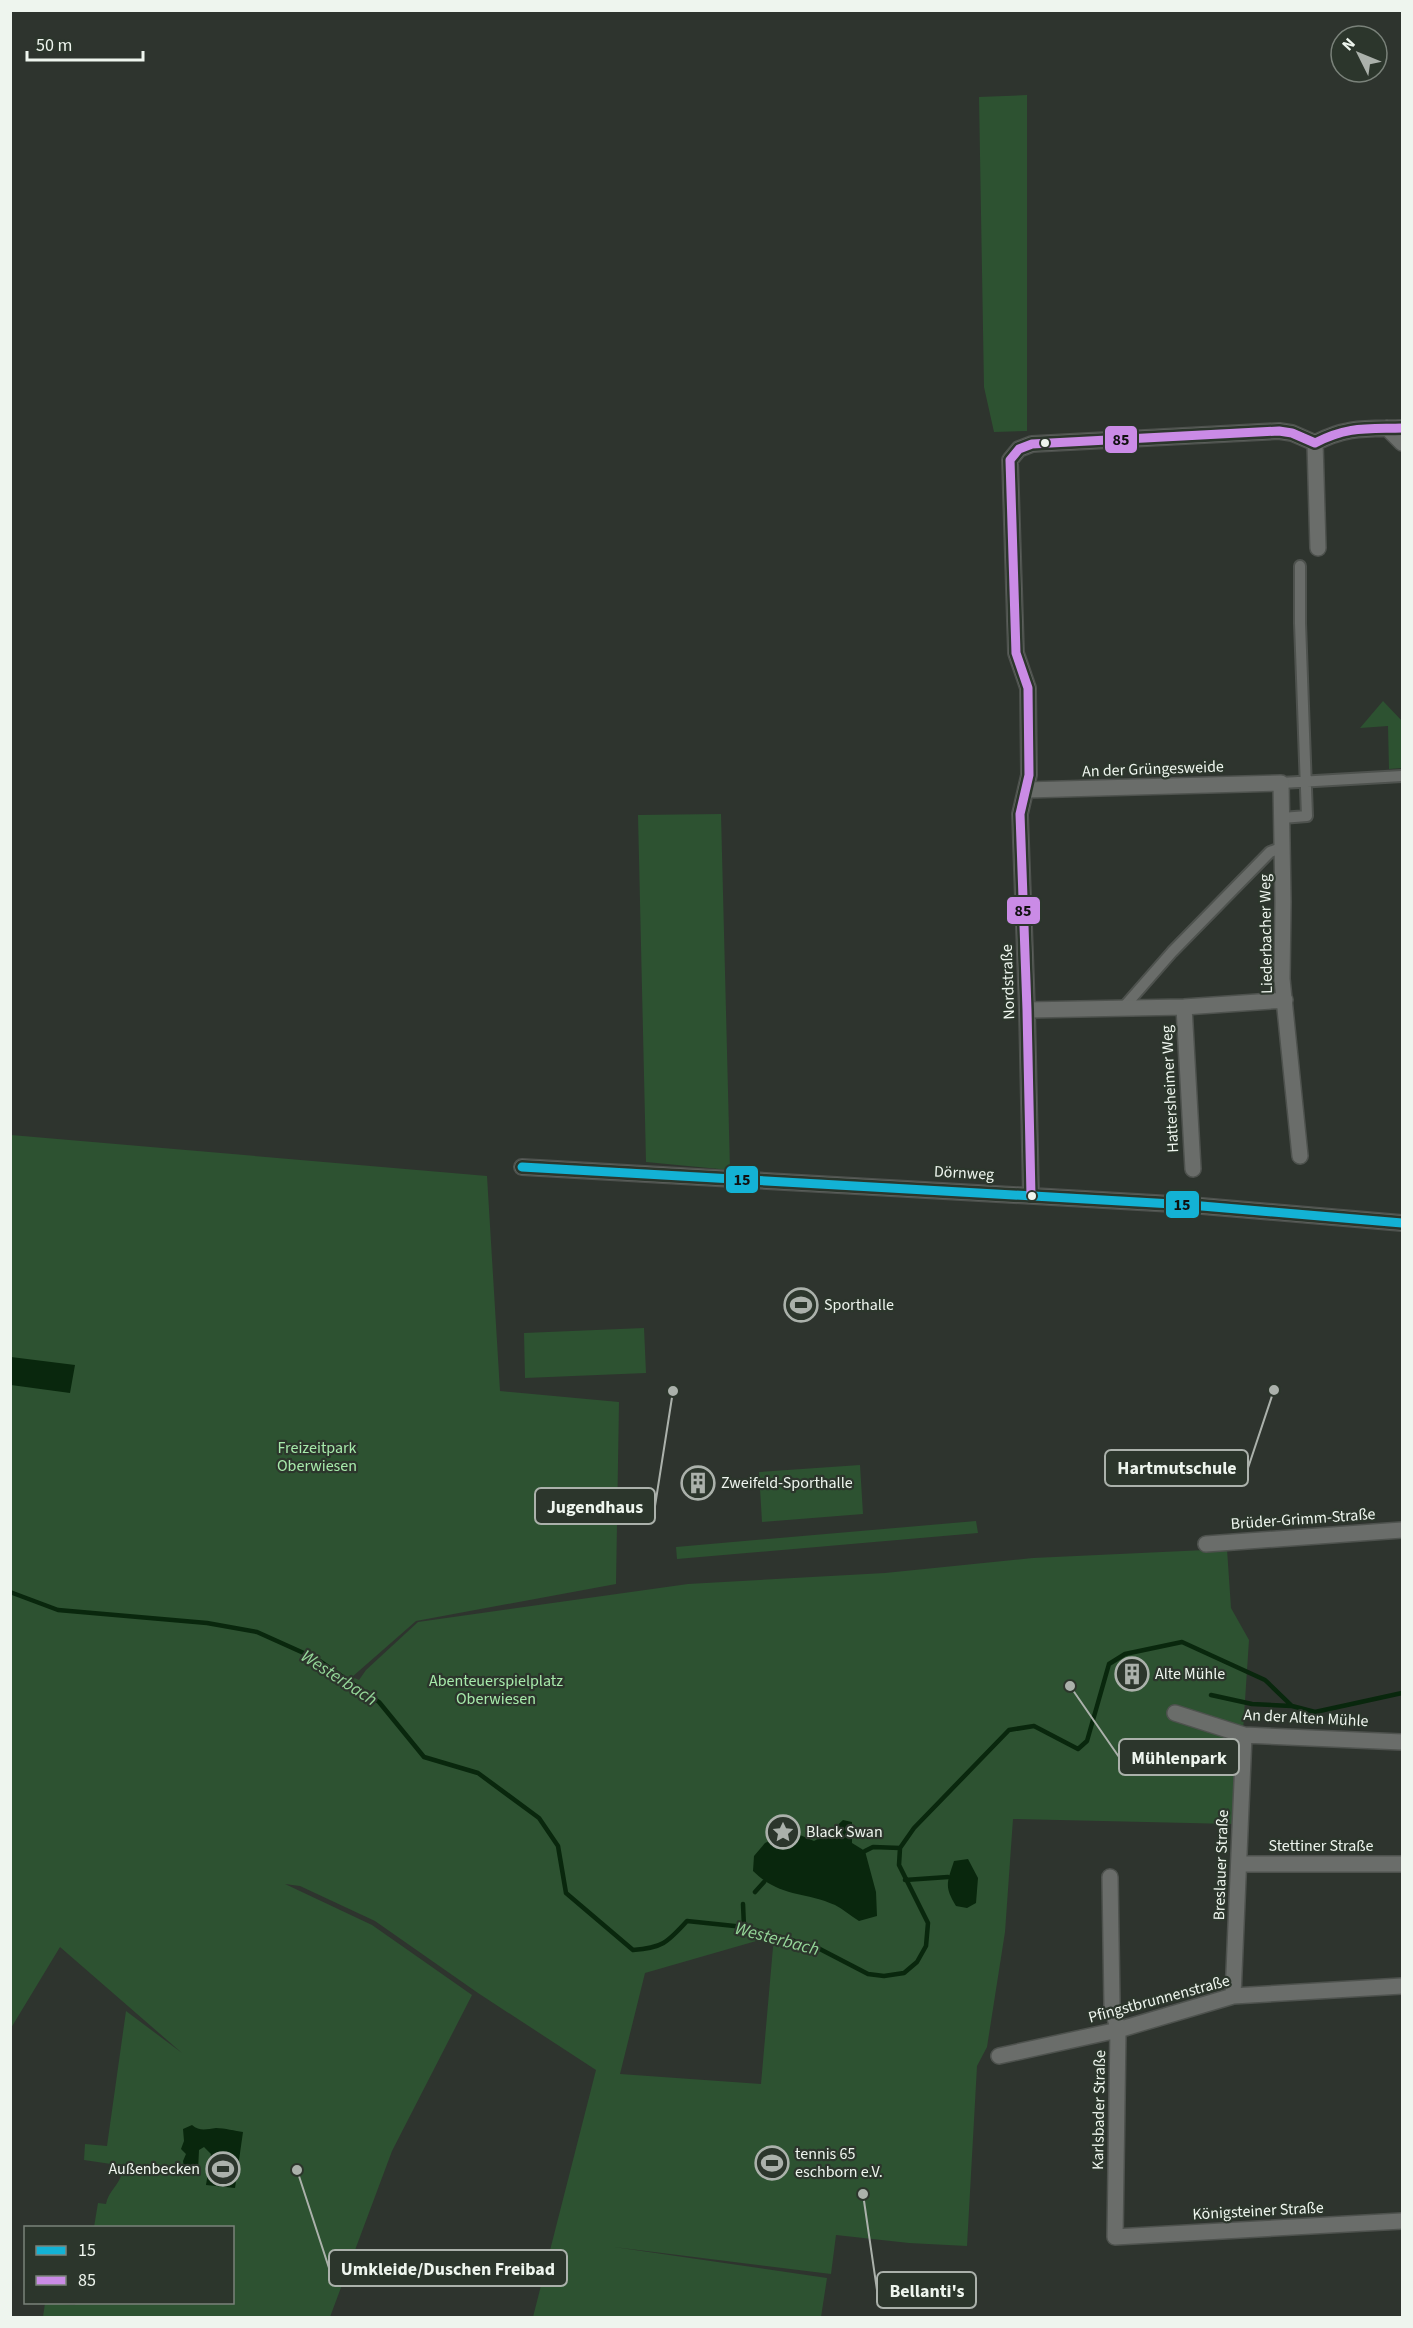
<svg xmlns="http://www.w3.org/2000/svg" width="1413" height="2328" viewBox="0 0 1413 2328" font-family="'Source Sans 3',sans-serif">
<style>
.green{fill:#2d5231;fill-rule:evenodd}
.water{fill:#09270d}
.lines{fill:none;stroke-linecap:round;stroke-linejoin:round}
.stream{stroke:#09270d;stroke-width:4.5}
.pedestrian-casing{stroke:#4e524e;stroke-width:14}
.minor-casing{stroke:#4e524e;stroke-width:18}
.pedestrian{stroke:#6a6d6a;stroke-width:10}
.minor{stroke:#6a6d6a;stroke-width:15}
.bus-1-casing{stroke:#2c362c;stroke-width:14}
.bus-2-casing{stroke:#2c362c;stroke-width:14}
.bus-1{stroke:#13b2d5;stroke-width:9}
.bus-2{stroke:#ca8be6;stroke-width:9}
.bus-dot{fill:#eef5ee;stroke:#2c362c;stroke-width:2}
.labels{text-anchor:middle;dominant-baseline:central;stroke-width:4.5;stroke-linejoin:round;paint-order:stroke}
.street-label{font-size:16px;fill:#eef5ee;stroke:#2c362c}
.poi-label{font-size:16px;fill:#eef5ee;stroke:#2c362c;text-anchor:start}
.park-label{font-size:16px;fill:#a7eaab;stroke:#2c362c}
.water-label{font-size:18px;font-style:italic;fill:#94d698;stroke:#2c362c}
.leader{fill:none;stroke:#abb1ab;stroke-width:2}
.callout-dot{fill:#abb1ab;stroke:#2c362c;stroke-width:2}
.callout{fill:#2c362c;stroke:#abb1ab;stroke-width:2}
.callout-label{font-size:18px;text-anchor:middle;font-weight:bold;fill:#eef5ee}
.line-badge{stroke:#2c362c;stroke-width:2}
.pale-badge-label{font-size:16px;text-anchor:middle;font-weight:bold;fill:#111}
</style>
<rect width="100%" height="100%" fill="#2e342e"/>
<!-- green -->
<path class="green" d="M1027,95V431L994,432L984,387L979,97Z
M1383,701L1402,721V768L1389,769L1388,726L1360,728Z
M721,814L730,1170L646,1162L638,815Z
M11,1135L487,1176L500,1391L619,1402L616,1584L416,1621L352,1677L359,1680L366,1670L418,1622L688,1584L885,1573L1033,1558L1227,1549L1231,1608L1249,1640L1243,1731L1232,1824L1013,1819L1005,1932L987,2047L977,2066L967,2246L909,2243L836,2235L831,2274L614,2247L827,2278L821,2317H533L596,2070L478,1993L375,1921L300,1886L285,1884L372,1925L472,1995L392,2151L330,2317H43L45,2303L75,2305L76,2302H232V2228L94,2227L98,2203L106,2204C108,2192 119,2185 122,2173L111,2171V2164L84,2160L85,2144L107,2146L126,2011L182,2053L60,1947L11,2028ZM774,1936L761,2084L620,2074L645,1973Z
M644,1328L646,1373L525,1378L524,1333Z
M860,1465L863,1514L762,1522L759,1472Z
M976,1521L978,1533L677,1559L676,1547Z"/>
<!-- water -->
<path class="water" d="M11,1357L75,1365L70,1393L11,1385Z
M843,1820L852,1822V1843L865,1851L876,1892L877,1916L859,1921C851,1916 843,1909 835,1905C804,1891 781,1898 753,1871L754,1856L765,1843L782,1835H800L814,1841L829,1833Z
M968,1859L978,1878L976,1903L967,1908L956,1906C944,1886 947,1883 954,1861Z
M192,2125C200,2132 207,2129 216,2128C225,2128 235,2131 243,2132L235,2188L206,2185L211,2154L204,2147L199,2150L198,2171L184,2169L183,2161L186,2154L181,2149L184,2141L183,2129Z"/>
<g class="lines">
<!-- stream -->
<path class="stream" d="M10,1592L58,1610L207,1623L257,1632L317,1659L379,1702L424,1757L478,1773L539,1818L558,1846L566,1893L633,1950C662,1948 667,1943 687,1921L744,1927L816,1947L868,1974L884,1976L904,1973L917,1962L926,1946L928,1923L899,1865L900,1848L914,1828L1009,1730L1034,1726L1078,1749L1087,1741L1109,1664L1125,1654L1182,1642L1265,1680L1292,1706L1315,1712L1402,1693
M1211,1695L1252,1704L1292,1706
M865,1851L873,1847L900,1848
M905,1880L948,1877
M755,1892L764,1882
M743,1904L744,1927"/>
<!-- pedestrian casing -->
<g class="pedestrian-casing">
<path id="pedestrian" d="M1281,783L1402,776
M1282,818L1307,816L1300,623V566
M1123,1008L1172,952L1270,852L1283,847"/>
</g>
<!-- minor casing -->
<g class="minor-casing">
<path id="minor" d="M1387,428L1402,443
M1315,443L1318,548
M1026,790L1281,783L1283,902L1282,979L1300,1156
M1184,1007L1193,1169
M1027,1010L1184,1007L1285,1000
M522,1167L1190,1205L1402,1223
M1031,1196L1027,1010L1020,814L1029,775L1028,688L1016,653L1010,460L1019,449L1032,444L1279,431L1292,433L1315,443C1348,426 1367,429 1402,428
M1206,1544L1402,1530
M1175,1713L1244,1735L1402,1742
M1240,1864H1402
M1110,1877L1112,2005L1118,2030L1115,2237L1402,2221
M1233,1996L1244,1735
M999,2056L1118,2030L1233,1996L1402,1986"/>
</g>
<!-- pedestrian -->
<use href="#pedestrian" class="pedestrian"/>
<!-- minor -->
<use href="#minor" class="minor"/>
<!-- bus-1 casing -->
<g class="bus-1-casing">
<path id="bus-1" d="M522,1167L1190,1205L1402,1223"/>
</g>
<!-- bus-2 casing -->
<g class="bus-2-casing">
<path id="bus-2" d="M1031,1196L1027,1010L1020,814L1029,775L1028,688L1016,653L1010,460L1019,449L1032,444L1279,431L1292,433L1315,443C1348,426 1367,429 1402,428"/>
</g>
<!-- bus-1 -->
<use href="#bus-1" class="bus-1"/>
<!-- bus-2 -->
<use href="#bus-2" class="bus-2"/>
</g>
<!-- icons -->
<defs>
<g id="stadium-ring" transform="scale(1.725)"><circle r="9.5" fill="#2c362c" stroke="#abb1ab" stroke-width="1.5"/><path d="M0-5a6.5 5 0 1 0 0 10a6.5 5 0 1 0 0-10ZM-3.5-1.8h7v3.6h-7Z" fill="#abb1ab"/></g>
<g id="building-ring" transform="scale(1.725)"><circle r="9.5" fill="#2c362c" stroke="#abb1ab" stroke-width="1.5"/><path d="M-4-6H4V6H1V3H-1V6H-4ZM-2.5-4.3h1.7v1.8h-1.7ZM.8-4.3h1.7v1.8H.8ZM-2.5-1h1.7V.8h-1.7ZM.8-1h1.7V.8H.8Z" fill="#abb1ab"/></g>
<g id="sight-ring" transform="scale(1.725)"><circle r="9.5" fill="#2c362c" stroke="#abb1ab" stroke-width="1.5"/><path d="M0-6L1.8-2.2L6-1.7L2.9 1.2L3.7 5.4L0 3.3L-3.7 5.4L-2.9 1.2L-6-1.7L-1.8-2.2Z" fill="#abb1ab"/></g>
</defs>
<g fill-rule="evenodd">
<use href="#stadium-ring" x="801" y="1305"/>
<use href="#building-ring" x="698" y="1483"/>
<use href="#building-ring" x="1132" y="1674"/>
<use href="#sight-ring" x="783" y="1832"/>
<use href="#stadium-ring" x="772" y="2163"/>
<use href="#stadium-ring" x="223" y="2169"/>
</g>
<!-- markers -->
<g class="bus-dot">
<circle cx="1045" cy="443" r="5"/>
<circle cx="1032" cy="1196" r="5"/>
</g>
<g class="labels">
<!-- street labels -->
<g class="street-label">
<text transform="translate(1153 769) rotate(-2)">An der Grüngesweide</text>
<text transform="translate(1266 934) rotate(-91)">Liederbacher Weg</text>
<text transform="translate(1008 982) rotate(-92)">Nordstraße</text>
<text transform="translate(1170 1089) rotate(-93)">Hattersheimer Weg</text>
<text transform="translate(964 1173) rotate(3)">Dörnweg</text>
<text transform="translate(1303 1519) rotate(-4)">Brüder-Grimm-Straße</text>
<text transform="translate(1306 1718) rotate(3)">An der Alten Mühle</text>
<text x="1321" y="1846">Stettiner Straße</text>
<text transform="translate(1221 1865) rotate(-88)">Breslauer Straße</text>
<text transform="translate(1159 1999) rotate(-15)">Pfingstbrunnenstraße</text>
<text transform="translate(1099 2110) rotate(-89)">Karlsbader Straße</text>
<text transform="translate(1258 2211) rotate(-3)">Königsteiner Straße</text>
</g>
<!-- poi labels -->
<g class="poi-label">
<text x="824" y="1305">Sporthalle</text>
<text x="721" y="1483">Zweifeld-Sporthalle</text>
<text x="1155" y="1674">Alte Mühle</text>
<text x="806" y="1832">Black Swan</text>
<text x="795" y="2154">tennis 65<tspan x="795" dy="18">eschborn e.V.</tspan></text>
<text x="200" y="2169" text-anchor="end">Außenbecken</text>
</g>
<!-- park labels -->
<g class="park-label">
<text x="317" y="1448">Freizeitpark<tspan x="317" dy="18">Oberwiesen</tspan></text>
<text x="496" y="1681">Abenteuerspielplatz<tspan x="496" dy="18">Oberwiesen</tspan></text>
</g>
<!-- water labels -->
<g class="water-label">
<text transform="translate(339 1678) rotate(33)">Westerbach</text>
<text transform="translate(777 1939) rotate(15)">Westerbach</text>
</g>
</g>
<!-- callouts -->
<path class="leader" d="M1274 1390L1248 1468M673 1391L655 1506M1070 1686L1119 1757M297 2170L329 2268M863 2194L877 2290"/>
<g class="callout-dot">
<circle cx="1274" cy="1390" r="6"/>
<circle cx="673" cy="1391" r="6"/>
<circle cx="1070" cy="1686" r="6"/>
<circle cx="297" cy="2170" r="6"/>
<circle cx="863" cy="2194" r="6"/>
</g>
<g class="callout">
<rect x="1105" y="1450" width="143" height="36" rx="6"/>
<rect x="535" y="1488" width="120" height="36" rx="6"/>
<rect x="1119" y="1739" width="120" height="36" rx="6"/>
<rect x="329" y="2250" width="238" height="36" rx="6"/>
<rect x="877" y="2272" width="99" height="36" rx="6"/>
</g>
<g class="callout-label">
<text x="1177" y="1474">Hartmutschule</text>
<text x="595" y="1513">Jugendhaus</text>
<text x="1179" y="1764">Mühlenpark</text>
<text x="448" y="2275">Umkleide/Duschen Freibad</text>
<text x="927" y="2297">Bellanti's</text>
</g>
<g class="line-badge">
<rect x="1104" y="425" width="34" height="29" rx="6" fill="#ca8be6"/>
<rect x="1006" y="896" width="35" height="29" rx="6" fill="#ca8be6"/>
<rect x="725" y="1165" width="34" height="29" rx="6" fill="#13b2d5"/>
<rect x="1165" y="1190" width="35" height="29" rx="6" fill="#13b2d5"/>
</g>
<g class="pale-badge-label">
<text x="1121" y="445">85</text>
<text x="1023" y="916">85</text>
<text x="742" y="1185">15</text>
<text x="1182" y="1210">15</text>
</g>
<!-- border -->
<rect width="1413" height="2328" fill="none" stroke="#eef5ee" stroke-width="24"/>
<!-- legend -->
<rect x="24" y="2226" width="210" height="78" fill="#2c362c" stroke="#7a827a" stroke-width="1.5"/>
<rect x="36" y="2246" width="30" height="9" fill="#13b2d5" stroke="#7a827a" stroke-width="1.5"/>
<text x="78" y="2256" font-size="18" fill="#eef5ee">15</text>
<rect x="36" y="2276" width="30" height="9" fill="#ca8be6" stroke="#7a827a" stroke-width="1.5"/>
<text x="78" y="2286" font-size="18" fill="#eef5ee">85</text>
<!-- north arrow -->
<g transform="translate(1359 54) rotate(313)"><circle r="28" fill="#2c362c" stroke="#7a827a" stroke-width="1.5"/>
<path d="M0-4.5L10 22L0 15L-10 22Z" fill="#abb1ab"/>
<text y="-9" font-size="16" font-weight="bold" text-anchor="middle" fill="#eef5ee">N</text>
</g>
<!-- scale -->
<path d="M27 51v9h116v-9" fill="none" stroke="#eef5ee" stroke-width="3"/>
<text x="36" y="51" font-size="18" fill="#eef5ee" stroke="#2c362c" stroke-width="4.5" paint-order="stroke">50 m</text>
</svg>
